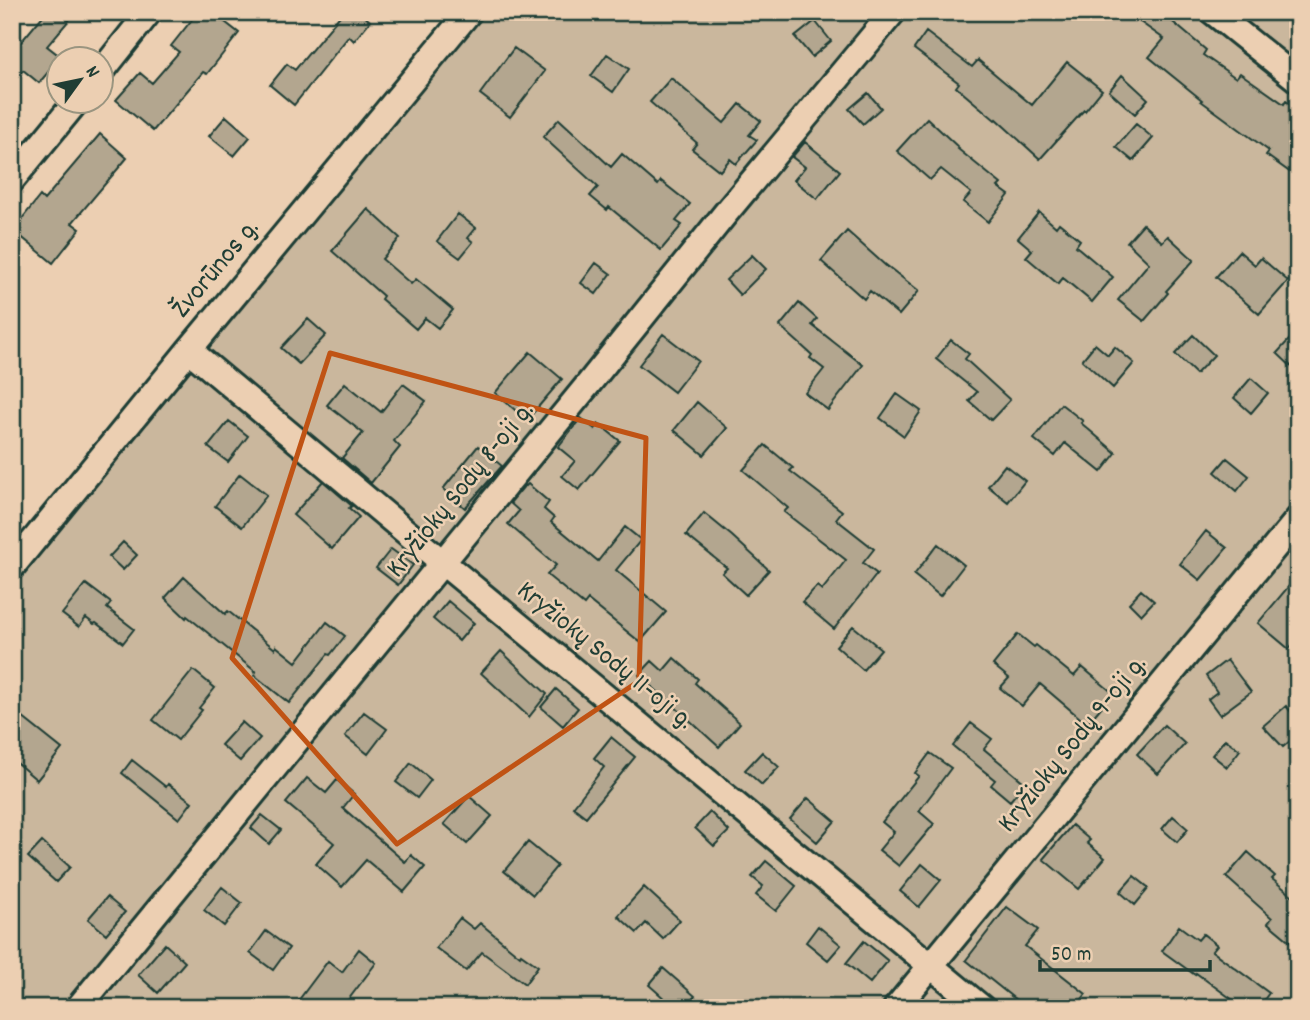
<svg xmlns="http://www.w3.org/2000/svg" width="1310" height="1020" viewBox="0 0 1310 1020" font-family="Dekko,sans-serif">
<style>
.green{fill:#cab79d;stroke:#747a68;stroke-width:2}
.building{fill:#b3a68f;stroke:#1f3d34;stroke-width:2}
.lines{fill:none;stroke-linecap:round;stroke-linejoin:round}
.minor-casing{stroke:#1f3d34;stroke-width:30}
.minor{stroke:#eccfb2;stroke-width:24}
.marked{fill:none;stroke:#c05314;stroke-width:5;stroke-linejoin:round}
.labels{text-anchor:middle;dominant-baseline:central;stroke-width:5;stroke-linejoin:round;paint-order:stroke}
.street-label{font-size:28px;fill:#1f3d34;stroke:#eccfb2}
</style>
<rect width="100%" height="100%" fill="#eccfb2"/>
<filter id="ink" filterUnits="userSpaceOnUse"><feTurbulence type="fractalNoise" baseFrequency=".0143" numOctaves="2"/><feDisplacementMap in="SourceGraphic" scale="14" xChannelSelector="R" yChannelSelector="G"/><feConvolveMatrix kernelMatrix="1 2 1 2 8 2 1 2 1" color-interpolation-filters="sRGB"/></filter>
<g filter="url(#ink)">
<!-- green -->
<path class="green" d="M476,12H1298V1008H12V582Z"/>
<!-- building -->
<path class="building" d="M46,12H76L47,46L61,57L39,83L23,70L12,83V34L21,42Z
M198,12H212L239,33L207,74L203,72L153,131L116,100L140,73L152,83L179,52L171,46Z
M343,12H360L370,21L354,41L349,36L294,105L270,85L287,64L295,70Z
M1126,12H1161L1206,50L1203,55L1236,78L1240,73L1284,104L1286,101L1298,110V178L1266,155L1269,151L1201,101L1202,100L1149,57L1164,39Z
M815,21L831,41L812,57L795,37Z
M926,32L972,67L978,60L1032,105L1067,62L1102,90L1085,111L1084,110L1040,159L996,119L995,120L956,87L959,83L914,49Z
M514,48L545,71L510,117L480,94Z
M607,54L629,69L613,92L591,76Z
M1122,75L1148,99L1135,114L1109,91Z
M671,78L724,123L740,104L761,121L749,135L757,140L736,164L730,159L720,171L692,149L697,143L650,102Z
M868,93L881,108L863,124L849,109Z
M226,116L250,137L234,156L209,136Z
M927,118L959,148L958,149L1001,184L998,187L1009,195L988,222L963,202L971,193L941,169L930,180L897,151Z
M559,119L611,167L622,154L658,185L661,181L690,204L676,221L682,225L661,250L609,207L607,210L590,196L598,187L543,137Z
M1136,124L1153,138L1133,161L1116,147Z
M100,134L127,158L72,223L80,229L53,263L13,230L40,196L44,200Z
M805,142L840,171L817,199L794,180L805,167L792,157Z
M368,209L400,238L382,259L411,284L416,279L453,310L438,328L425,318L416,329L381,299L383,296L332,251Z
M1039,212L1056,227L1059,223L1080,240L1076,246L1113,277L1092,302L1063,278L1058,284L1026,257L1032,250L1018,238Z
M458,214L476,228L468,238L473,242L460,258L437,241Z
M1143,224L1162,242L1168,236L1194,260L1166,291L1168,293L1144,321L1118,300L1149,263L1127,242Z
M847,231L886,266V265L919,291L899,315L870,291L864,299L821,261Z
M1239,251L1255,265L1261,258L1288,281L1259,314L1216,277Z
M752,255L766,269L740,295L726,280Z
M596,263L611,274L596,294L581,283Z
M799,303L817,319L812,325L863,365L828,410L805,393L824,369L810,358L812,355L780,326Z
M308,319L326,335L299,364L281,348Z
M1298,330V373L1277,353Z
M663,334L698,361L674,392L639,365Z
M1193,335L1214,355L1196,374L1175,354Z
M951,340L969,354L965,359L1010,400L991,420L969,401L977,392L936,359Z
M1095,344L1108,355L1115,347L1134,363L1113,388L1082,360Z
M530,352L562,379L527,420L495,393Z
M1251,378L1268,393L1251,413L1234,398Z
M345,383L381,412L403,384L426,401L394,441L400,447L371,483L342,458L363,433L327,405Z
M897,394L921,411L904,436L880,418Z
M697,402L727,428L704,455L674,430Z
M1061,404L1083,421L1081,423L1116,453L1101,472L1065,443L1055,456L1034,439Z
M581,418L595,429L599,424L620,441L579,490L562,476L575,461L558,447Z
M229,421L248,436L228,462L208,447Z
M765,445L793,468L790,471L842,511L836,519L874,549L863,563L877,574L834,629L802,602L817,586L822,590L846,560L784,512L788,508L743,470Z
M478,446L502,466L465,508L443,489Z
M1227,458L1249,476L1237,491L1215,472Z
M1005,465L1025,481L1008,502L988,486Z
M240,474L267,495L242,527L215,506Z
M323,481L352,506L349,508L359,517L332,549L293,515Z
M528,484L549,502L544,509L554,518L551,522L598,561L625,527L641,540L616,570L666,612L640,642L588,600L584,605L547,575L556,565L508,524L519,511L510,503L525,485L526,486Z
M704,513L732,536L769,570L746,595L722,573L727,568L686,535Z
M1206,531L1227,548L1200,580L1180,564Z
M123,542L137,555L123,570L109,557Z
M938,544L964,565L940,596L914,575Z
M391,549L413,565L398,585L376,568Z
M1298,575V638L1289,649L1258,623Z
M184,577L225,614L228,611L275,649L276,646L296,662L327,622L345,636L330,655L328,654L289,703L254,675L256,672L187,616L186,618L165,598Z
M86,584L111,603L107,608L134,629L123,643L96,623L94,624L86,618L79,627L62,614Z
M1141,590L1154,601L1141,615L1129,603Z
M448,601L474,623L459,641L433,619Z
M853,626L881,649L863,670L836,646Z
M1018,634L1034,647L1036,645L1074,676L1082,667L1113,693L1087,724L1040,684L1022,706L1000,688L1009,678L993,665Z
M501,651L547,694L529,717L481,673Z
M674,658L698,679L695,683L740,723L719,747L674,706L672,709L655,695L658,692L639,675L652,661L663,671Z
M1227,660L1251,692L1220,715L1208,699L1217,692L1206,676Z
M193,670L215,688L199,708L202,710L178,740L153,720Z
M556,689L578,708L563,726L541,707Z
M1286,706L1298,720V734L1283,747L1263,726Z
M12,709L62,749L37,780L12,759Z
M364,712L387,729L368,754L345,736Z
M242,722L260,738L240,761L221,745Z
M971,723L992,739L984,749L1025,783L1010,801L991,785L995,780L953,746Z
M1164,725L1185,744L1158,774L1137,754Z
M611,737L635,757L586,817L573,807L604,767L594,758Z
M1225,739L1240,750L1227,767L1212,755Z
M762,752L779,767L762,785L745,770Z
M930,753L951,768L919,811L934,824L899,866L879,850L894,832L882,822L919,776L915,773Z
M132,760L166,787L168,784L192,802L179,819L122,773Z
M411,763L431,780L417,798L396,782Z
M307,778L326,793L337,780L354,794L343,808L405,862L411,855L425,867L404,892L366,860L342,887L316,864L334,843L286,803Z
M469,796L492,816L467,844L444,824Z
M808,798L835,821L817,842L790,819Z
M710,812L729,831L714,846L695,828Z
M262,815L281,830L269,844L251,828Z
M1173,816L1188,829L1177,842L1162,829Z
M1072,825L1090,840L1087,843L1105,858L1079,889L1043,859Z
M42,842L70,867L56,882L28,857Z
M528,842L557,866L533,895L504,871Z
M1248,852L1275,876L1272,879L1298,900V948L1268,923L1272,918L1226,877Z
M766,861L796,886L776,911L756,895L763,886L752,877Z
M922,864L941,880L919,907L900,891Z
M1134,876L1149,888L1135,905L1120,892Z
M222,887L242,903L224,926L204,910Z
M644,887L680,920L663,939L646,923L637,933L618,916Z
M107,897L125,912L106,934L88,919Z
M1007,907L1038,930L1025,946L1086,994L1075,1008H1026L966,960Z
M460,918L474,929L480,923L520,956L521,954L538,966L525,984L482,952L466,971L436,948Z
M818,926L841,945L828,960L806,942Z
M1179,926L1198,940L1203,934L1217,945L1212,951L1269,993L1258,1008H1244L1196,973L1195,975L1162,951Z
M266,931L289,948L273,970L250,953Z
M864,941L888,961L870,983L846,963Z
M165,944L185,962L158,993L138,975Z
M359,949L376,963L342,1008H307L298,1001L328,961L342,972Z
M663,968L695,996L685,1008H675L649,985Z"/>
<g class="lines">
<!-- minor casing -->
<g class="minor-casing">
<path id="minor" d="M1213,12L1298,80
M102,71L149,12
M12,180L76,102
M189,350L442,562L982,1008
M12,567L189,350L469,12
M78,1008L586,387L725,214L893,12
M896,1008L1298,519"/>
</g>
<!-- minor -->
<use href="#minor" class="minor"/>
</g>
</g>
<!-- marked area -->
<path class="marked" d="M330,353L646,438L639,681L397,844L232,658Z"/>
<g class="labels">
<!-- street labels -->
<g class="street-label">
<text transform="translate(217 270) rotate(-50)">Žvorūnos g.</text>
<text transform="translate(462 491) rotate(-51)">Kryžiokų Sodų 8-oji g.</text>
<text transform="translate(604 657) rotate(39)">Kryžiokų Sodų 11-oji g.</text>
<text transform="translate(1074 745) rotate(-51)">Kryžiokų Sodų 9-oji g.</text>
</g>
</g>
<!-- margin -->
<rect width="1310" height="1020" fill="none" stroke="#eccfb2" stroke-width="42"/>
<rect x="21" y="21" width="1268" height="978" fill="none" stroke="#1f3d34" stroke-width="2.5" filter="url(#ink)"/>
<!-- north arrow -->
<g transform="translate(80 80) rotate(57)"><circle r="33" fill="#eccfb2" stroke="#9a9580" stroke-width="2"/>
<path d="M0-5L12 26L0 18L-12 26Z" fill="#1f3d34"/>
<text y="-10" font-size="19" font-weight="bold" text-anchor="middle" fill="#1f3d34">N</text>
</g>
<!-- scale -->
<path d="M1040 960v10h170v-10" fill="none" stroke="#1f3d34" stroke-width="3.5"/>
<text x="1051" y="960" font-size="21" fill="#1f3d34" stroke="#eccfb2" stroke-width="5" paint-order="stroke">50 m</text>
</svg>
